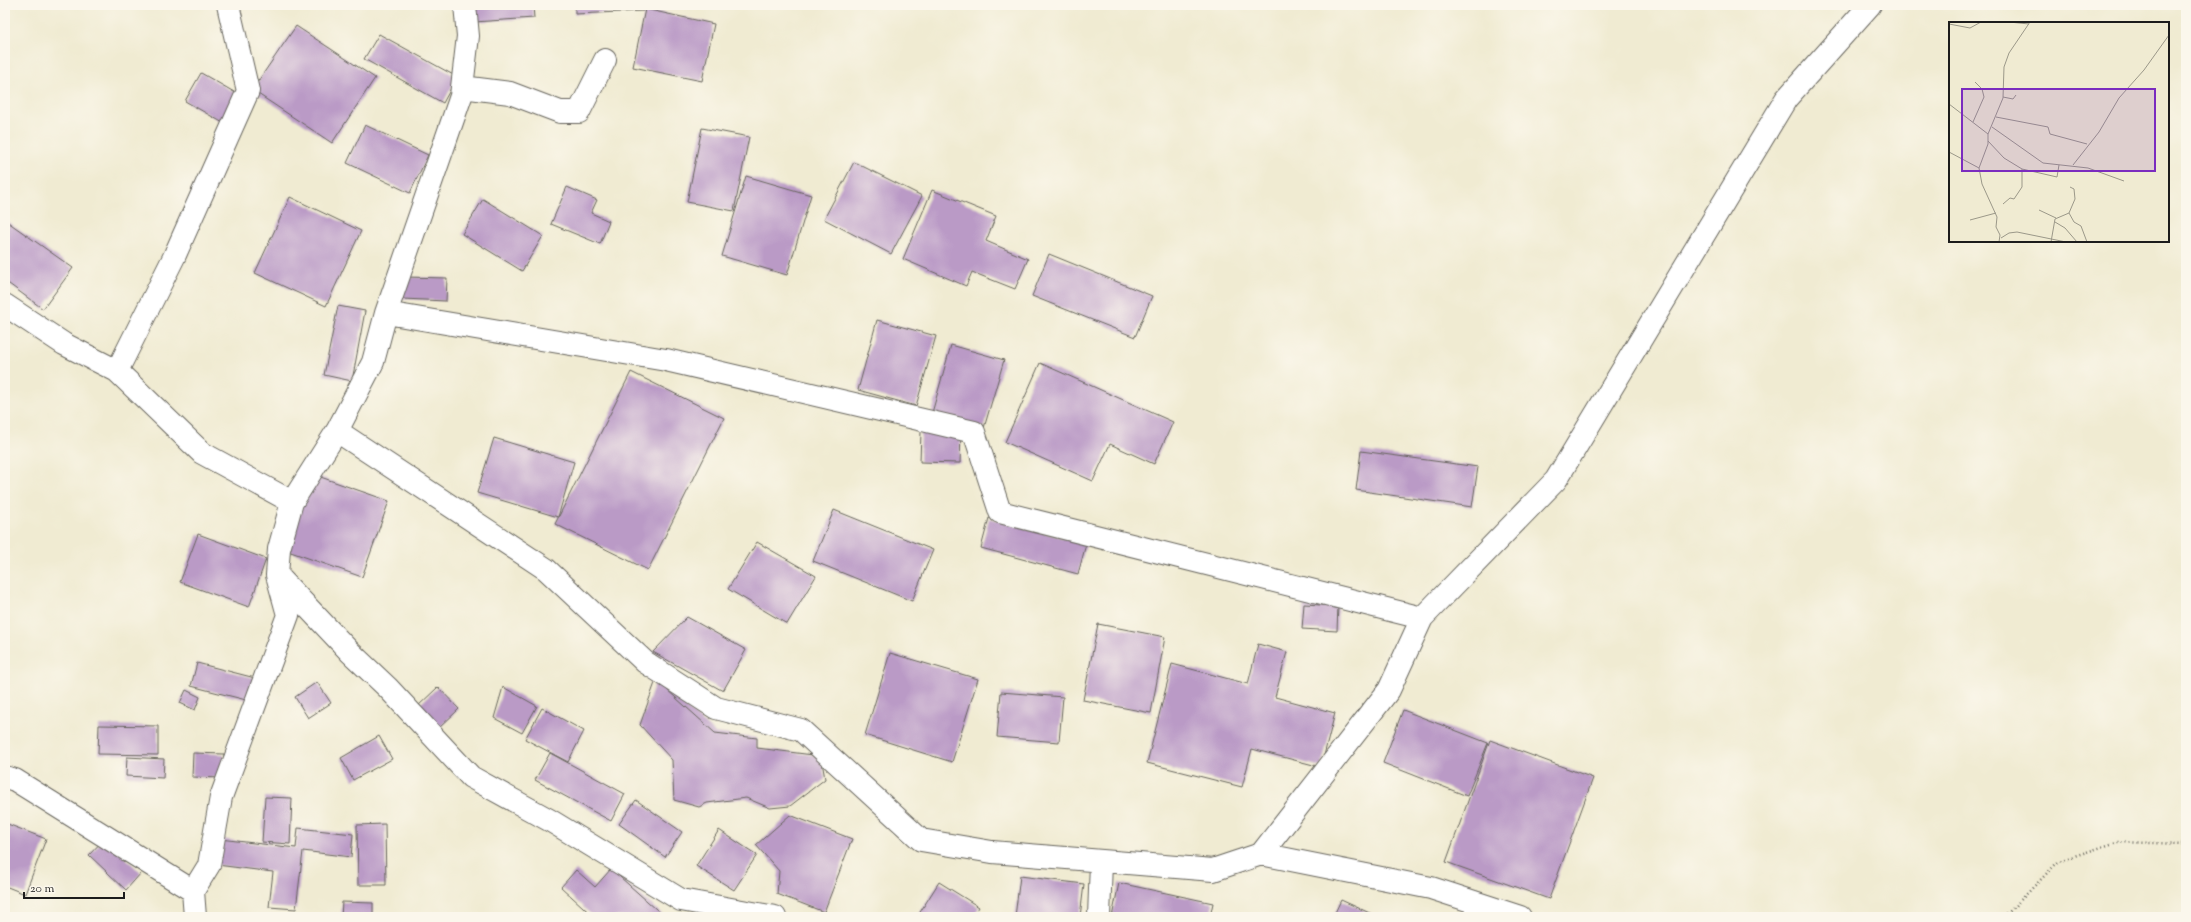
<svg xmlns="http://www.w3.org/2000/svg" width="2191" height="922" viewBox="0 0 2191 922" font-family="'Sorts Mill Goudy',serif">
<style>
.building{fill:#ba9ac6}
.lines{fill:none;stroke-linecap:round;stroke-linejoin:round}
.minor-casing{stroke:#66645c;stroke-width:24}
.path{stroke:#66645c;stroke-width:2.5;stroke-dasharray:1 3;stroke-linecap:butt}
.minor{stroke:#fff;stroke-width:22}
.inset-road{fill:none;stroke:#9b9889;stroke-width:1}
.view{fill:#7b2cbf;fill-opacity:0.15;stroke:#7b2cbf;stroke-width:2}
.inset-edge{fill:none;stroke:#1c1c1c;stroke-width:2}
</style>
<rect width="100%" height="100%" fill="#fbf7ec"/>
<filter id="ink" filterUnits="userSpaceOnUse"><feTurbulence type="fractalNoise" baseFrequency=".025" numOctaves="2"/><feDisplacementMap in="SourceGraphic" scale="8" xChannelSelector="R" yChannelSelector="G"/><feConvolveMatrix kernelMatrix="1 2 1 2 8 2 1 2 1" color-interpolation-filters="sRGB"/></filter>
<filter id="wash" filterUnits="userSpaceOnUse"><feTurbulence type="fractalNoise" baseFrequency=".012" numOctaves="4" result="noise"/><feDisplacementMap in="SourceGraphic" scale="16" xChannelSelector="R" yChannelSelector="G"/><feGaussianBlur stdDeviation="0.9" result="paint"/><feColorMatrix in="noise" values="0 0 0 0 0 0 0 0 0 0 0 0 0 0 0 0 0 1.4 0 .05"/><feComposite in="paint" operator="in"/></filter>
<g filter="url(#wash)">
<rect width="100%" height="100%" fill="#f0ebd2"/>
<g id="blocks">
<!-- building -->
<path class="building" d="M472,5H533L534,18L474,22Z
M575,5H643V11L575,14Z
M645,9L714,24L702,81L633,67Z
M296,26L375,78L332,143L252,90Z
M379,34L457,77L443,103L364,59Z
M201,73L241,96L225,124L185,101Z
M365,125L428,155L410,193L347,163Z
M702,128L749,137L734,211L687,202Z
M854,162L922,196L891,254L824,219Z
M746,176L811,195L787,275L722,256Z
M567,187L597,200L591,213L609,221L600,244L551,224Z
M932,190L996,216L986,241L1028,259L1015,289L972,272L966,286L903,259Z
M290,197L361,231L326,306L255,273Z
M483,199L543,236L522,271L462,234Z
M5,220L73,268L43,309L5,281Z
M1049,254L1152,296L1135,337L1032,296Z
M404,277L447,278L446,301L403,299Z
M338,306L365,311L352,381L324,375Z
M877,320L936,336L916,406L858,390Z
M951,345L1004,360L984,428L932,413Z
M1040,363L1173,422L1154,464L1110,444L1093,481L1005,442Z
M631,372L724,418L648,570L555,524Z
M921,431L961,432L960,463L920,462Z
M494,438L574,462L558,517L477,493Z
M1361,451L1478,467L1472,507L1356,490Z
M312,474L389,501L362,577L285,550Z
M834,510L933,550L912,601L813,561Z
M989,518L1086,544L1078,574L981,548Z
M198,534L266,559L249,607L180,582Z
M757,542L816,576L787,624L728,589Z
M1304,604L1338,606L1337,631L1302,629Z
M687,617L746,650L723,691L653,652Z
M1098,624L1165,637L1151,713L1083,700Z
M1258,644L1287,652L1275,697L1335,713L1321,767L1252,749L1242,787L1147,763L1172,664L1248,684Z
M890,653L978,679L952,762L865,735Z
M197,663L259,679L254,702L191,686Z
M656,680L715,733L757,738V748L821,756L825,779L790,806L770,808L746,798L707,803L699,807L674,800L672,760L640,725Z
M317,682L331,703L308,718L295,697Z
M438,687L459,709L437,730L416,708Z
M503,687L537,706L522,733L494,718Z
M186,690L200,697L195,710L180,703Z
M1001,692L1063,697L1059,742L997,737Z
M542,708L584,731L568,762L525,739Z
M1403,710L1488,743L1467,796L1383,763Z
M99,725L158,726V755L98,754Z
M379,736L392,759L353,780L341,758Z
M1490,740L1593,778L1549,899L1446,862Z
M193,753L224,754L223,778L192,777Z
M550,753L625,794L611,821L535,780Z
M127,757L164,759L163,778L126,776Z
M265,797L292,798L290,844L262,842Z
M636,800L682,832L665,857L619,824Z
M790,815L852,839L824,912L777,894L779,871L756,845Z
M5,823L46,839L25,894L5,886Z
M385,824L386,885H358L357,825Z
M298,828L353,834L351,857L303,851L296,909L269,907L273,872L217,865L220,839L296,848Z
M719,830L757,855L734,890L696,866Z
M105,838L141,873L126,890L89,855Z
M611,869L665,917H594L561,887L576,870L595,887Z
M1020,876L1084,884L1080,917H1015Z
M939,882L979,907L973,917H917Z
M1119,883L1213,903L1210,917H1112Z
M1341,900L1374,915L1373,917H1333Z
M342,902L373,903V917H341Z"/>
</g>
</g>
<g filter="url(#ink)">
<use href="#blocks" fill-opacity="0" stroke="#66645c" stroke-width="1"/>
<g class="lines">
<!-- minor casing -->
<g class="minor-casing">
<path id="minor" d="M462,87L510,93L560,112H579L605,60
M5,305L64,344L117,371L202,453L292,502
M386,313L666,360L974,432L1000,512L1422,618
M117,371L174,257L248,91L228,5
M337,431L546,569L645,662L716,708L801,730L921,840L992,852L1213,870L1261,854L1431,888L1520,917
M280,578L350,652L388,688L471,777L551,821L681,900L775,917
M5,777L15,780L193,891
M1261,854L1389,690L1422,618L1556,480L1786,99L1870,5
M195,917L193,891L209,865L221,797L288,615L277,575L279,549L292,502L337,431L373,362L386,313L461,96L468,36L465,5
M1099,917L1101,862"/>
</g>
<!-- path -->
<path class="path" d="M2004,917L2059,861L2117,842L2186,844"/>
<!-- minor -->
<use href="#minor" class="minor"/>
</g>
</g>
<!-- overview -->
<g transform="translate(1949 22)">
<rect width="220" height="220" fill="#f0ebd2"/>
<path class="inset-road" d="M60,0L80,2M0,2L21,6L32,0M54,75L64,77L67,73M0,82L39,112M47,95L99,105L101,112L138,122M24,100L35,75L33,67L26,60M43,105L94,141L139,146L175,159M39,119L55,136L73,147L108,155L110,143M0,130L30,146M124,143L150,110L170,76L195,48L220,13M54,182L61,176L65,177L73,165V147M90,188L107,196M120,191L125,200L132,204L138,220M21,198L47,191M106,200L116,206L128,220M52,216L60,211L68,210L117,220M50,220L51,213L47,205L48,195L33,162L30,146L39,122V112L54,76L55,45L60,31L81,0M102,220L106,197L120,191L126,177L125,167L121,165"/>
<path class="view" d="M13,67H206V149H13Z"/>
<rect width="220" height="220" class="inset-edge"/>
</g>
<!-- margin -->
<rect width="2191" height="922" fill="none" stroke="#fbf7ec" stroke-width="20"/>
<!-- scale -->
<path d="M24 892v6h100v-6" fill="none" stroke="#1c1c1c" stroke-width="2"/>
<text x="30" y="892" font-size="12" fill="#1c1c1c" stroke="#fbf7ec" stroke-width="3" paint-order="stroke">20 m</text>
</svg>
